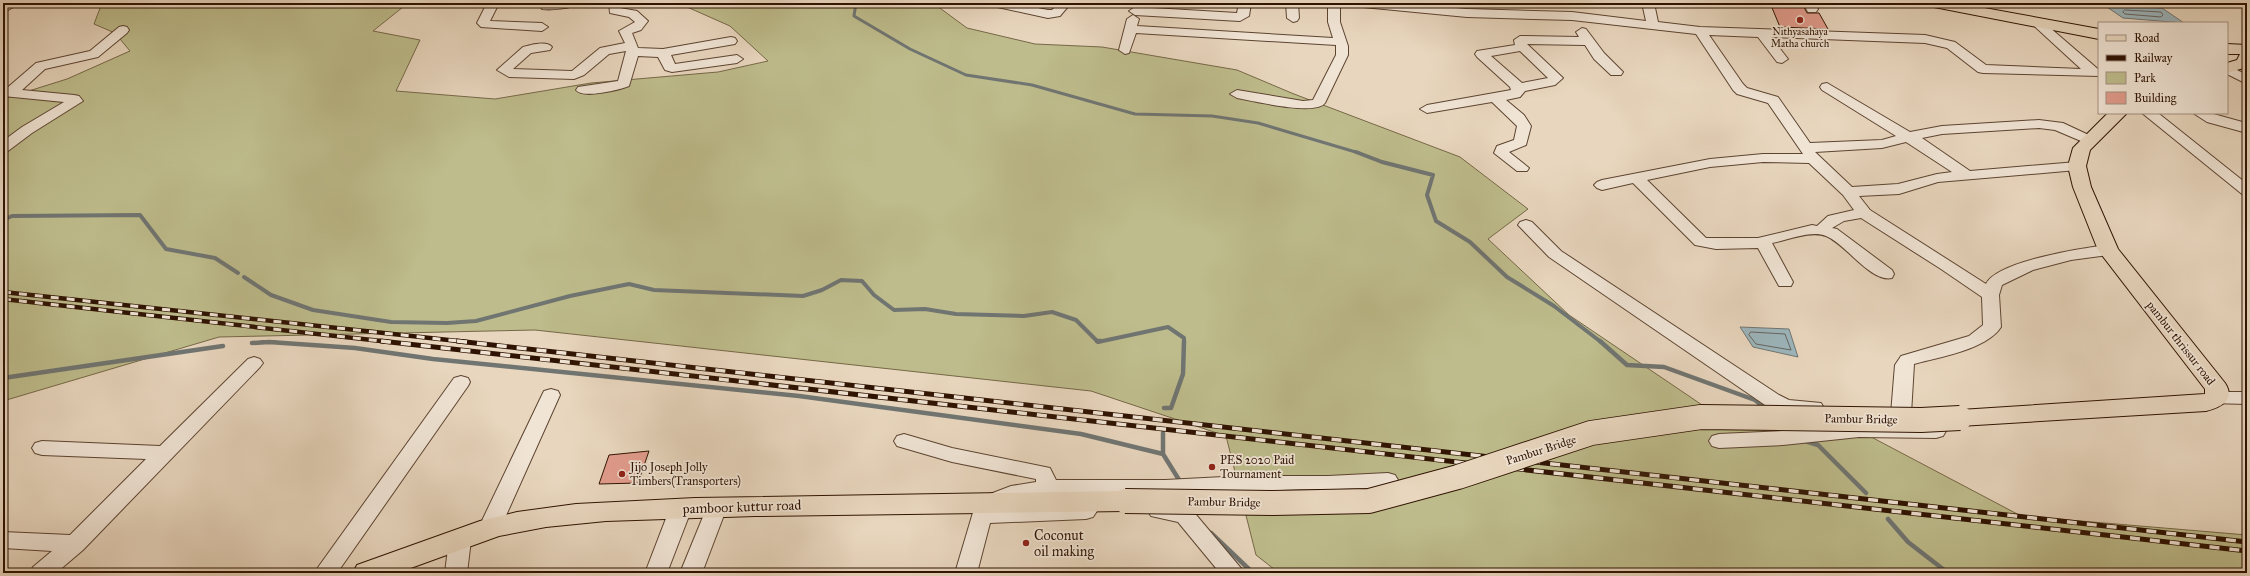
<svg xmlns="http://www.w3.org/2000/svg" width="2250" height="576" viewBox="0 0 2250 576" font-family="'IM FELL Great Primer',serif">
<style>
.green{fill:#bebc8c;stroke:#766847}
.water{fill:#9cb6bd;stroke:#707572}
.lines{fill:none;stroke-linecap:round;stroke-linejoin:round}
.shore{stroke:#666460;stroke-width:1}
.stream-far2{stroke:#707572;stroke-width:3}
.stream-far1{stroke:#707572;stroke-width:4}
.stream{stroke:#707572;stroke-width:4.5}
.building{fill:#e29c8d;stroke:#2f1302}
.minor-casing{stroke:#5d4431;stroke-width:2}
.major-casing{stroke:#2f1302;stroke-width:2}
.minor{fill:#f0e4d5;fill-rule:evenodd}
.major{fill:#e8d6be;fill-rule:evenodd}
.rail-far1-casing{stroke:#2f1302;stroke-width:4.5}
.rail-casing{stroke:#2f1302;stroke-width:5}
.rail-far1{stroke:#f0e4d5;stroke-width:3;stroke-dasharray:8;stroke-linecap:butt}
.rail{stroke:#f0e4d5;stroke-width:3.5;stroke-dasharray:10;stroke-linecap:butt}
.major-bridge-casing{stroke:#2f1302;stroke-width:26;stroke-linecap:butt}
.major-bridge{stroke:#e8d6be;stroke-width:24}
.poi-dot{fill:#8f2418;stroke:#f0e4d5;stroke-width:1.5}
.labels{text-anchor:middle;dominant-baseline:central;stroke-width:3.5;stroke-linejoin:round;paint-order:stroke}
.far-poi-label{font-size:10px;fill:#2f1302;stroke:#f0e4d5}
.street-label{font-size:12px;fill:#2f1302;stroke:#f0e4d5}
.poi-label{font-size:12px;fill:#2f1302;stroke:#f0e4d5;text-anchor:start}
.near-street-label{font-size:14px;fill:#2f1302;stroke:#f0e4d5}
.near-poi-label{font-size:14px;fill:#2f1302;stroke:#f0e4d5;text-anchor:start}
</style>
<rect width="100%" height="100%" fill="#e8d6be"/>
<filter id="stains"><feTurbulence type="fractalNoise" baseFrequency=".005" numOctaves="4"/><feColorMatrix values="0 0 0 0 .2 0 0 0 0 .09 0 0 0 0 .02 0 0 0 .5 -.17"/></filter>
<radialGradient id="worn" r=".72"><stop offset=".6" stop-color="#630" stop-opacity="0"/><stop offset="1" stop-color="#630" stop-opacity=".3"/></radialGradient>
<!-- green -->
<path class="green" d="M102,3H408L373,31L420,40L396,91L495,99L591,83L718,72L768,61L730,26L678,3H933L967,28L1035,44L1102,47L1237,70L1294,94L1460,157L1528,209L1488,239L1569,315L1714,413L1822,411L2021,516L2247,535V573H1279L1256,555L1226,436L1091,391L535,330L219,337L3,401V99L67,79L130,51L115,33L94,24Z"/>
<!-- water -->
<path class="water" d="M2104,5L2162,8L2184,23L2123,18Z
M1740,327L1789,329L1798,357L1753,347Z"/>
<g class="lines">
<!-- shore -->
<path class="shore" d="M2125,10L2161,12L2163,15L2161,17L2125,14L2123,12Z
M1751,332L1785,334L1791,350L1756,344L1749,335Z"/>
<!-- stream-far2 -->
<path class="stream-far2" d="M856,3L854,16L910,49L966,75L1032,85L1135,114L1212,116L1258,123L1359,153"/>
<!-- stream-far1 -->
<path class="stream-far1" d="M1356,152L1382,162L1433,175L1427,195L1436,221L1470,242L1507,277L1554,306L1601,342
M3,220L12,216L140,215L166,249L215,258L238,273
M244,277L271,295L313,310L391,322L447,323L476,321L570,296L629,284L654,290L803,296L822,290L841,280L862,281L874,295L894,310L925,309L956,314L1024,316L1052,312L1076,320L1098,342L1168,327L1184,338V342
M262,342H275"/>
<!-- stream -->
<path class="stream" d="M1097,341H1101
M1600,341L1627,365L1664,367L1755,400L1765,408
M252,343L269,342L355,348L433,359L799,396L1081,434L1163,454
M3,378L223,346
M1164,408H1171L1183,374L1184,341
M1163,433V454L1181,483
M1805,441L1818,445L1866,493
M1888,519L1908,542L1948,573
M1211,533L1253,573"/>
</g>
<!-- building -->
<path class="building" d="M1770,3H1802L1807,13H1819L1828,29L1780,27Z
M649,451L638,483L599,484L609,455Z"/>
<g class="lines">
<!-- minor casing -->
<g class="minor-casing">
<path id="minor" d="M5,3H20L3,13V4Z
M487,3H530L524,7H497L490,21L542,23L548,27L542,31L481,27L477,23Z
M542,3H577C572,9 550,10 542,9L540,6Z
M609,3H621L620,8L637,11L648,21L641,30L632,33L638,48L663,49L731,37L735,38L737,41L735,44L671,55L675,64L737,55L743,59L737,63L672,72L665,70L658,57L638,56L629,86C619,90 583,99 576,90L578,87L618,81L626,51L609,54L584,75L574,79L509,77L497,70L523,47C530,45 547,40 552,47L550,50L531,53L513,69L572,71L600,48L625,43L619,31L635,22L629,17L610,13Z
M991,3H1013L1048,10H1052L1059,3H1071L1060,16L1048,18L993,6Z
M1239,3H1251L1249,16L1240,21L1135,15L1129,11L1135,7L1237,13Z
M1286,3H1298L1299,18L1297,21L1293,22L1287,18Z
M1328,3H1340V22L1348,46V55L1325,103C1316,116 1253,101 1237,98L1230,94L1237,90L1303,101L1313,100L1336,55V45L1136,33L1129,53L1125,54L1119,50L1127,19L1133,15L1139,19L1137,26L1333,38L1328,22Z
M1357,3H1400L1467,9L1572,12L1646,21L1642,3H1654L1658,22L1700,27L1925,35L1955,42L1986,65L2081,69L2031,23L2037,19L2041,20L2099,70V76L1983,73L1978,72L1947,48L1925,43L1771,37L1788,59L1782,63L1777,62L1758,37L1709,35L1743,84L1747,88L1778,97L1810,143L1882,140L1896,136L1822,90L1820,87L1822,84L1827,83L1910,132L1942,126L2039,120L2063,123L2093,137L2095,140L2093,143L2088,144L2055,130L2039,128L1942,134L1922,138L1970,171L2077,162L2084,166L2077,170L1938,182L1899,194L1859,196L1870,210L1986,284C1997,261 2083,248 2108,245L2114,247L2116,250L2114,253L2108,255L2071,260L2033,270L2002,285L1999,295L2001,327C1986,350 1939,357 1914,364L1911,414L1908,419L1901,421L1894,419L1891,414L1895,365L1901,356L1969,336L1983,325L1982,297L1941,269L1861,218L1844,221L1832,228L1837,229L1892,270L1894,274L1892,278C1871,283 1846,244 1826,236C1811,230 1788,240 1772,243L1793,282L1791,286H1779L1758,248L1716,249L1695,245L1633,183L1602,190L1597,188L1594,185L1597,182L1602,180L1710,159L1763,154H1803L1768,103L1737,94L1733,90L1696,34L1572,20L1467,17L1363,7ZM1906,142L1952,172L1937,174L1898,184L1852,187L1815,152L1882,148ZM1763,162L1809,163L1843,195L1854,210L1828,216L1817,226L1812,225L1758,238H1706L1647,180L1710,167Z
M1803,3H1815L1818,9L1816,12H1808Z
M123,26L127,27L129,30L127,33L98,57L45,69L22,90L74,95L79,96L83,101L32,133L8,151L3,152V141L22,127L64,102L3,96V88H7L36,63L90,51L119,27Z
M1582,28L1586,29L1604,53L1623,72L1621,75H1611L1594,59L1585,45L1527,44L1563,78L1555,85L1525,91L1520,97L1506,100L1524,115L1531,126L1526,145L1509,152L1529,168L1527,171H1517L1494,153L1497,146L1514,140L1517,126L1492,102L1427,113L1420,109L1427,105L1511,90L1510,87L1477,57L1475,54L1477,51L1515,45L1514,40L1520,36L1579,37L1576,32ZM1520,51L1548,78L1522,83L1491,56Z
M2227,65L2247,75V84L2227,74Z
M2142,113H2158L2247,184V196L2242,194Z
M2193,113H2210L2246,123L2247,133L2207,122Z
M1526,220L1532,222L1561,251L1779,395L1789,400L1821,403L1824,408L1821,413C1802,418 1782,412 1765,405L1549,257L1518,225L1520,222Z
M254,357L260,359L263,363L260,367L83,550L56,573H30L33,567L52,551L3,548V532L70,535L146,459L42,455L35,453L32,448L35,443L42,441L160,446L248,359Z
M461,376L468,378L470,382L468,386L337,573H314L454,378Z
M551,389L558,391L560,395L500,529L497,535L489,537L481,535L478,529L542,395L544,391Z
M2217,392H2247V404L2210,403L2207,398L2210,393Z
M1859,423L1936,424L1943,426L1946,431L1943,436L1936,438L1859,437L1783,445L1719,448L1712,446L1709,441L1712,436L1719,434L1783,431Z
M904,434L952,448L1050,468L1056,480H1165L1243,476H1328L1388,473L1395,475L1398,480L1395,485L1388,487C1339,490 1291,489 1242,491C1216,492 1190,495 1164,496C1114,497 1048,487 1001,506L1086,503L1093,505L1097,511L1093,517L1086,519L990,523L977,573H955L977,499L1011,486L1036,482V479L952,462L897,446L894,441L897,436Z
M717,499L724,501L727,507L702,573H680L707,507L710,501Z
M681,500L688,502L692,508L667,573H645L670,508L674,502Z
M1158,502L1171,503L1192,510L1245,573H1220L1178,522L1151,516L1147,510L1151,504Z
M460,532L468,534L471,540L467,573H445L449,540L452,534Z"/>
</g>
<!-- major casing -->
<g class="major-casing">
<path id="major" d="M1927,3H1957L2099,29V39L1934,7Z
M2227,44L2247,45V67L2227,73V63L2237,60L2240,54H2227Z
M2108,113H2127L2090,150L2086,166L2091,187L2118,249L2225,383C2236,400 2221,407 2206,411L1960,426L1952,424L1948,418L1952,412L1960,410L2205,394V389L2098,250L2073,187L2068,166L2073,148Z
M1125,491L1134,494L1138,501L1134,508L1125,511L755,516L606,521L546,527L499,536L397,573H353L357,565L480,521L517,512L576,504L695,498Z"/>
</g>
<!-- minor -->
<use href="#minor" class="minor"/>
<!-- major -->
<use href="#major" class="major"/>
<!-- rail-far1 casing -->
<g class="rail-far1-casing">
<path id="rail-far1" d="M3,292L467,342
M3,299L390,342"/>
</g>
<!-- rail casing -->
<g class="rail-casing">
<path id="rail" d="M381,341L2247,551
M457,341L2247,542"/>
</g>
<!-- rail-far1 -->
<use href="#rail-far1" class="rail-far1"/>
<!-- rail -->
<use href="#rail" class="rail"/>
<!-- major-bridge casing -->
<g class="major-bridge-casing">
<path id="major-bridge" d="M1125,501L1273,503L1369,501L1458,477L1591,433L1701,417L1921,420L1960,418"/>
</g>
<!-- major-bridge -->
<use href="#major-bridge" class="major-bridge"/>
</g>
<!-- markers -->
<g class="poi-dot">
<circle cx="1800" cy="20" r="4"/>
<circle cx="1212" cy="467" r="4"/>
<circle cx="622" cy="474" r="4"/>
<circle cx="1026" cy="543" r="4"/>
</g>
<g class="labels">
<!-- far-poi labels -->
<g class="far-poi-label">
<text x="1800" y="32">Nithyasahaya<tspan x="1800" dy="12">Matha church</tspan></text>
</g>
<!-- street labels -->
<g class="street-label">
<text transform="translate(2181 343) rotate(52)">pambur thrissur road</text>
<text transform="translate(1861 419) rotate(1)">Pambur Bridge</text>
<text transform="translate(1541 450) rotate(-18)">Pambur Bridge</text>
<text transform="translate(1224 502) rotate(1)">Pambur Bridge</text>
</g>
<!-- poi labels -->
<g class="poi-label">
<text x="1220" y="460">PES 2020 Paid<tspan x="1220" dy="14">Tournament</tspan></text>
<text x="630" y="467">Jijo Joseph Jolly<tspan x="630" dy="14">Timbers(Transporters)</tspan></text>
</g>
<!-- near-street labels -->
<g class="near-street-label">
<text transform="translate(742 507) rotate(-2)">pamboor kuttur road</text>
</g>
<!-- near-poi labels -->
<g class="near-poi-label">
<text x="1034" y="535">Coconut<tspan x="1034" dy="16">oil making</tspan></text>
</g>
</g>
<!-- margin -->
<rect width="2250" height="576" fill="none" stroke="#e8d6be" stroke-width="16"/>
<rect x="4" y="4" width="2242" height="568" fill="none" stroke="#2f1302" stroke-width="2"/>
<rect x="8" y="8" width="2234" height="560" fill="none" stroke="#2f1302"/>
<!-- legend -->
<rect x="2098" y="22" width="130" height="92" fill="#f0e4d5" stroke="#a39081"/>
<rect x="2106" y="35" width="20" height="6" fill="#e8d6be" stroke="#a39081"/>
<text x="2134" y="42" font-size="12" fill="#2f1302">Road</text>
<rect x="2106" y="55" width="20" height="6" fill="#2f1302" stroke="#a39081"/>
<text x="2134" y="62" font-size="12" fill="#2f1302">Railway</text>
<rect x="2106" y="72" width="20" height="12" fill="#bebc8c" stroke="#a39081"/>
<text x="2134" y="82" font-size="12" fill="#2f1302">Park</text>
<rect x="2106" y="92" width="20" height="12" fill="#e29c8d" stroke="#a39081"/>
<text x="2134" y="102" font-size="12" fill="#2f1302">Building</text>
<rect width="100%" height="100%" filter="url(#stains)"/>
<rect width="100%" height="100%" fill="url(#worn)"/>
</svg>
